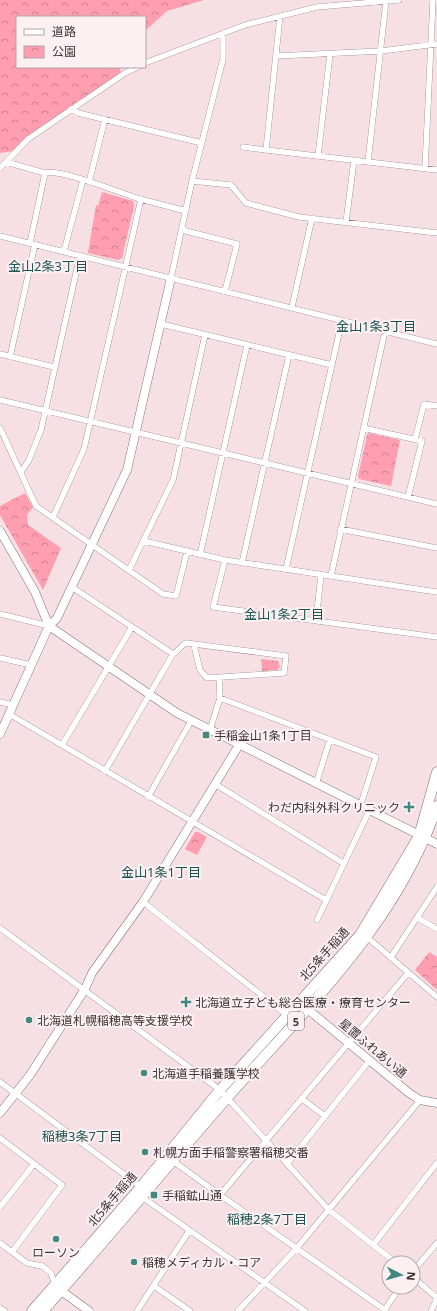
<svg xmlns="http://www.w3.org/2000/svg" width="437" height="1311" viewBox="0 0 437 1311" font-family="'Noto Sans','Noto Sans JP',sans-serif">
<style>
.park{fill:url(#park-crowns)}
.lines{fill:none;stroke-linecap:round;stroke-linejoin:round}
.street-casing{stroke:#847174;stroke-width:6}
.secondary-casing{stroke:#847174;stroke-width:9}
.highway-casing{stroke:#847174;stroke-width:11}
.street{stroke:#fff;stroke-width:5.5}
.secondary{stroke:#fff;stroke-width:8}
.highway{stroke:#fff;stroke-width:10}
.poi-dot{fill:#428881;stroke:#fdf0f2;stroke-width:1.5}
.labels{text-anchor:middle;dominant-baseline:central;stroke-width:4;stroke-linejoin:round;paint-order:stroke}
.shield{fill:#fdf0f2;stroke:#776d6e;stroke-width:1}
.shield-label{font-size:11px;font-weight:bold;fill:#3d3536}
.poi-label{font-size:12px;fill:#3d3536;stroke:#fdf0f2;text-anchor:start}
.street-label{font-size:12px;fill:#3d3536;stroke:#fdf0f2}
.neighbourhood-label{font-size:13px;fill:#1d5651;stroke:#fdf0f2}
</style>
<defs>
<pattern id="park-crowns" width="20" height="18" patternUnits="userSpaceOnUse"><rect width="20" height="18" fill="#ff9db1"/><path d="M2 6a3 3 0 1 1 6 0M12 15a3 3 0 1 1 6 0" fill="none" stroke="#d08191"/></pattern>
</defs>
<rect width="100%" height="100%" fill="#f6e0e4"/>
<!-- park -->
<path class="park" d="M0,0H204L167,11L145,31V17H17V67H120L121,74L78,101L29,136L14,151L0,153Z
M102,192L133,201L134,206L122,258L118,260L88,253L96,205L98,206Z
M369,433L400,440L391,486L359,479L358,476L367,435Z
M25,493L33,507L27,515L28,525L61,548L43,590L0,515V506Z
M261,659L278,661L280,667L277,670L262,671Z
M195,832H198L207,837L197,855L185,849Z
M429,952L437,957V990L415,970Z"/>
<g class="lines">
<!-- street casing -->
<g class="street-casing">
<path id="street" d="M280,16L266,150L437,170
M276,56L381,51L437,44
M145,63L245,25L317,7L399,0
M71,109L78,113L202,143
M243,147L266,150
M318,156L330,54
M6,162L45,173C63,169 120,193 140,199C155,203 171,207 186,211
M368,162L386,1
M0,168L28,139L125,73L138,67
M425,168L433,0
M192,181L231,185L246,203L299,217L437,233
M89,182L105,119
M346,222L354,160
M182,230L237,244L225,291
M0,236L437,344
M30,243L45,173
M64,251L83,180
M171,278L192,181L223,59V33
M292,307L312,218
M161,324L332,365
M0,354L54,367
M10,357L35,244
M0,400L437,504
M0,428L36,506L163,594L176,596L187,552
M363,428L422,441L408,497
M415,439L424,404L437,406
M21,472L29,460L41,430L80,255
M53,517L84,449L141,199
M340,529L437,548
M144,541L225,560L437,592
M200,555L247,345
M225,560L213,607L437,637
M242,563L289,355
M286,569L342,320
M129,570L173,480L205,335
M331,576L385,331
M72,587L173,654
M0,614L49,626
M316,621L321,575
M0,658L31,665
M220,698L376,757L360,807
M0,702L13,705
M9,714L326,900
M210,730L220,698L219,678
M62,745L132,627
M105,771L173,654C179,651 180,646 186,643L286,656L284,673L207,678L200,670L194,645
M215,784L343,863
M316,784L330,739
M148,797L191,721
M143,902L287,1015
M418,918L437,929
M317,920L369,811
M0,928L220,1090L329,1210L396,1263
M368,938L437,997
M391,957L437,887
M0,1082L141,1187
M302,1099L325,1116
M0,1138L62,1185L12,1252
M173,1161L220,1195L385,1310
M287,1164L369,1061
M220,1195L408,973
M142,1197L305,1311
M0,1207L34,1164
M0,1243L27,1263L42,1266L51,1273L55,1285
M373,1245L437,1163
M413,1271L437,1243
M413,1277L437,1298
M154,1286L190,1311
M0,1308L5,1311
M137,1311L189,1231
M238,1311L296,1249L420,1100
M384,1311L400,1287
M431,1311L437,1299"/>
</g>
<!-- secondary casing -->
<g class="secondary-casing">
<path id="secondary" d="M0,531L35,592L49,626L177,713L437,844
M0,734L49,626L57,618L127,470L171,278
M299,1002L409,1093L420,1100L437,1103
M0,1113L30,1075L85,989L92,973L143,902L239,745
M60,1290L89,1311"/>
</g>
<!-- highway casing -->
<g class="highway-casing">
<path id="highway" d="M32,1311L141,1187L220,1090L360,935L419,836L437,772
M43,1311C105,1241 165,1169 227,1098C307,1007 397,924 437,806"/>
</g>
<!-- street -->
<use href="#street" class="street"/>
<!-- secondary -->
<use href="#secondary" class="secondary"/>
<!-- highway -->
<use href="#highway" class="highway"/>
</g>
<!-- markers -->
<g class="poi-dot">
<rect x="202" y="731" width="8" height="8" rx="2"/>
<path d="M407 801h4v4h4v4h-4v4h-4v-4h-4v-4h4z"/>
<path d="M184 996h4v4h4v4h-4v4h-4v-4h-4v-4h4z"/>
<circle cx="29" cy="1020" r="4"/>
<circle cx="144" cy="1073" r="4"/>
<circle cx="145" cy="1152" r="4"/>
<rect x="150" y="1191" width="8" height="8" rx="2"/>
<circle cx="56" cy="1239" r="4"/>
<circle cx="134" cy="1262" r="4"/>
</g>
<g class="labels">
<!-- shield labels -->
<rect class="shield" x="288" y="1012" width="16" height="18" rx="3"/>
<g class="shield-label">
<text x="296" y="1021">5</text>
</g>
<!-- poi labels -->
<g class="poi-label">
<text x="214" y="735">手稲金山1条1丁目</text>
<text x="400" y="807" text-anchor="end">わだ内科外科クリニック</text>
<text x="195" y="1002">北海道立子ども総合医療・療育センター</text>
<text x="37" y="1020">北海道札幌稲穂高等支援学校</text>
<text x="152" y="1073">北海道手稲養護学校</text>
<text x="153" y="1152">札幌方面手稲警察署稲穂交番</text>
<text x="162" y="1195">手稲鉱山通</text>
<text x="56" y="1252" text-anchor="middle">ローソン</text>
<text x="142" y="1262">稲穂メディカル・コア</text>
</g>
<!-- street labels -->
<g class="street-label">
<text transform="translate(324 954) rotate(-48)">北5条手稲通</text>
<text transform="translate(373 1048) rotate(40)">星置ふれあい通</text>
<text transform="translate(112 1199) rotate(-49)">北5条手稲通</text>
</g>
<!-- neighbourhood labels -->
<g class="neighbourhood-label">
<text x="48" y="266">金山2条3丁目</text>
<text x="376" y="326">金山1条3丁目</text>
<text x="284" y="614">金山1条2丁目</text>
<text x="161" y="872">金山1条1丁目</text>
<text x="82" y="1136">稲穂3条7丁目</text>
<text x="267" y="1219">稲穂2条7丁目</text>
</g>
</g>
<!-- legend -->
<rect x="16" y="16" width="130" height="52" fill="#fdf0f2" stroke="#b0a5a7"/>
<rect x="24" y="29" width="20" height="6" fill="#ffffff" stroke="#b0a5a7"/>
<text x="52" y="36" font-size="12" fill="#3d3536">道路</text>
<rect x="24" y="46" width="20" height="12" fill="url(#park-crowns)" stroke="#b0a5a7"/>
<text x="52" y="56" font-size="12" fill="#3d3536">公園</text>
<!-- north arrow -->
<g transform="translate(401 1275) rotate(96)"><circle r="19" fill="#fdf0f2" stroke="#b0a5a7"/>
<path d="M0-3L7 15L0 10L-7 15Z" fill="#428881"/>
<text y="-6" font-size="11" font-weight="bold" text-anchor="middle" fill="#3d3536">N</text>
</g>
</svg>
